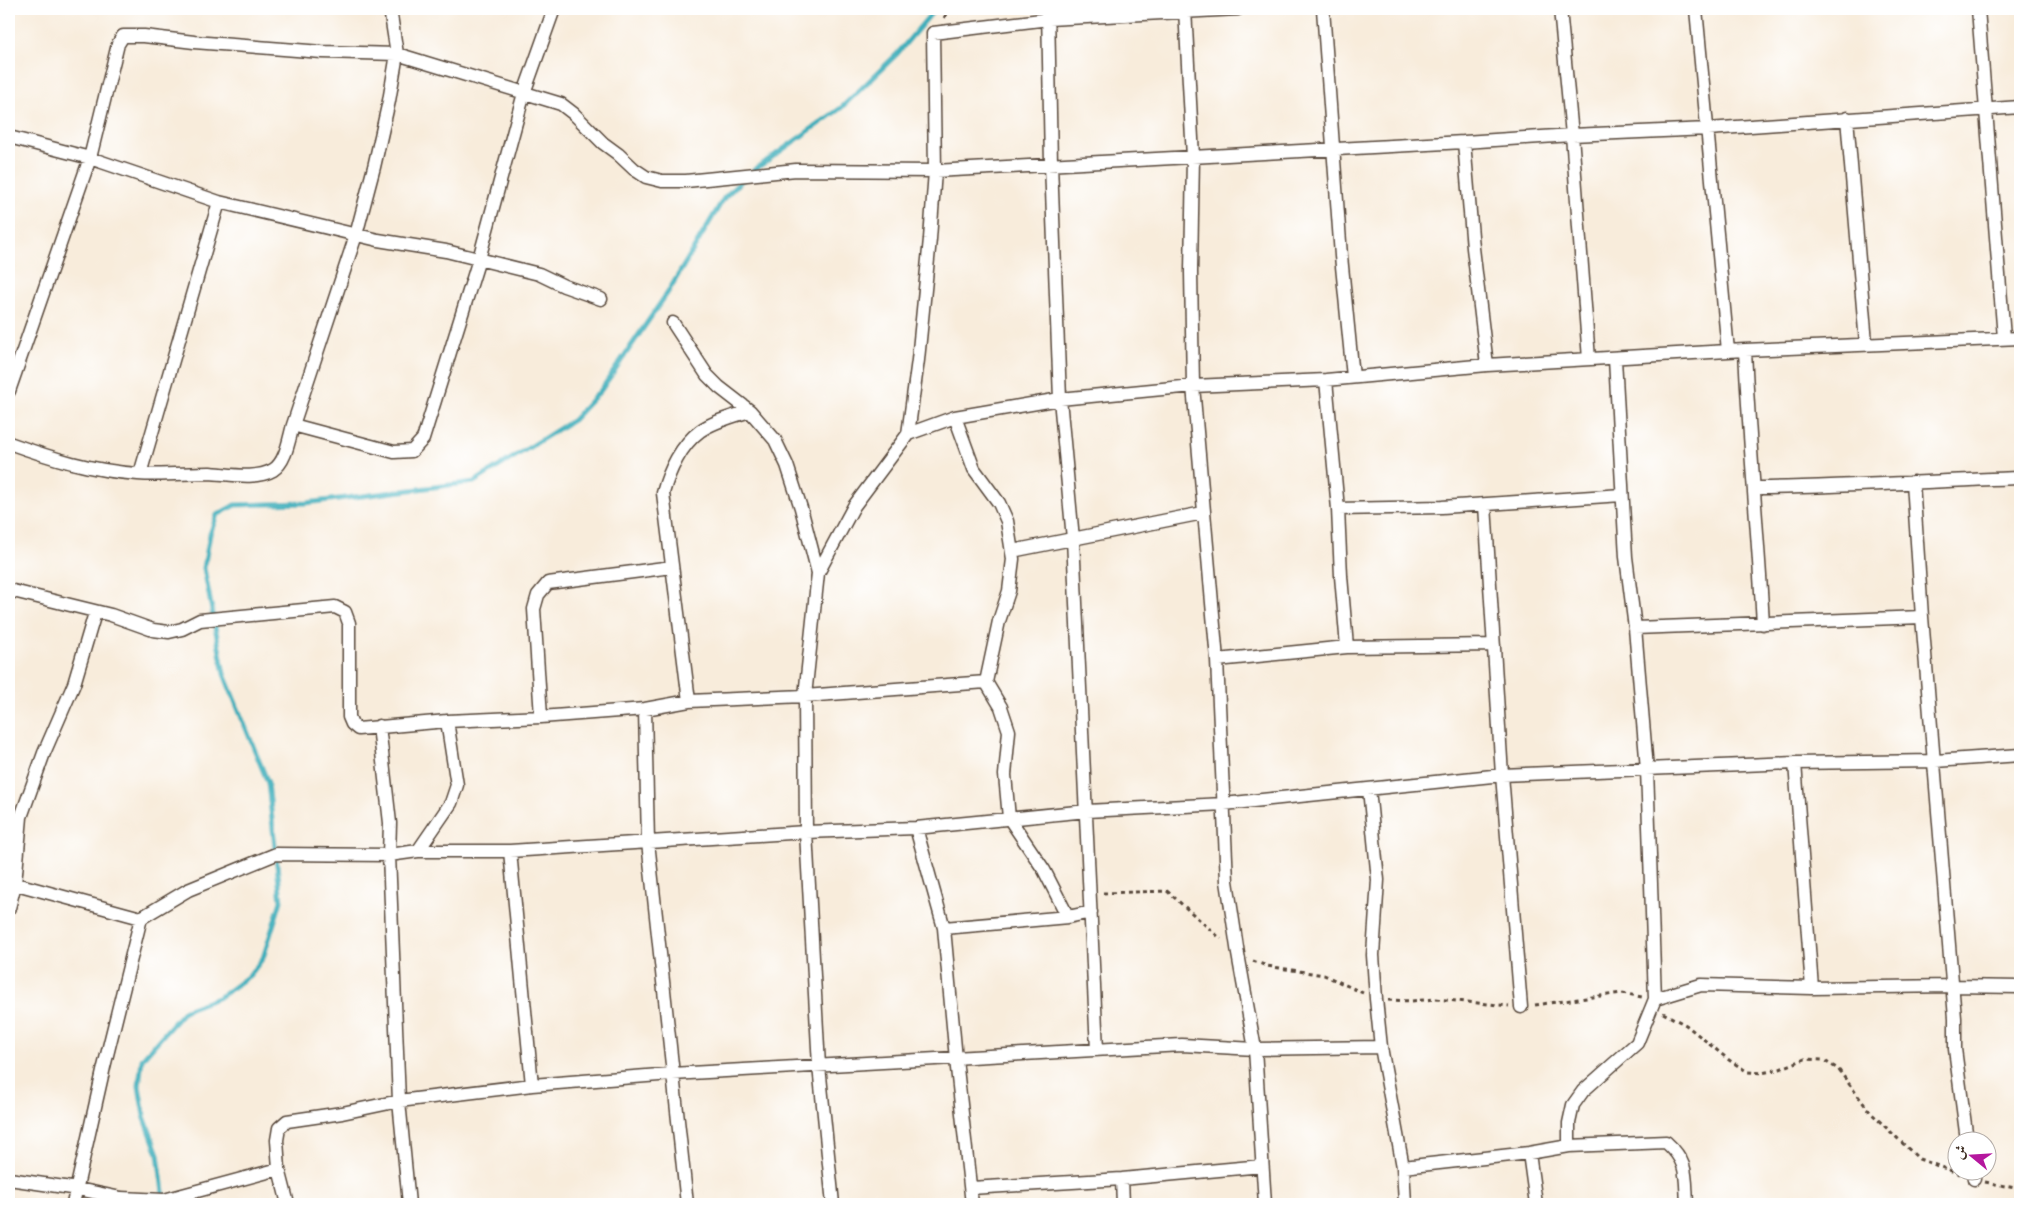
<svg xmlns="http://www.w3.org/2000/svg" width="2029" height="1213" viewBox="0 0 2029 1213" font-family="'Old Standard TT',Amiri,serif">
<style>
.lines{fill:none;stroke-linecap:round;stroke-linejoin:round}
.stream{stroke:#3fafbb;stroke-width:5}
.minor-casing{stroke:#57473a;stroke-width:15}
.path{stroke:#57473a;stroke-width:3;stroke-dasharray:4 4;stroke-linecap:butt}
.minor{stroke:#fff;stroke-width:12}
</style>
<rect width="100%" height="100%" fill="#fff"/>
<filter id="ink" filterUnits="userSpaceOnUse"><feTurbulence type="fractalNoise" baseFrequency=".02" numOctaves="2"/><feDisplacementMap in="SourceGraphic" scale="10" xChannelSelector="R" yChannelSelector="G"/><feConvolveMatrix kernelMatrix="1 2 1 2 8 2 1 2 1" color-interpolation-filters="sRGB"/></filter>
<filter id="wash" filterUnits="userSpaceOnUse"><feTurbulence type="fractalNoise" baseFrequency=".0096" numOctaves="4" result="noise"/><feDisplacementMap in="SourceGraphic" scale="20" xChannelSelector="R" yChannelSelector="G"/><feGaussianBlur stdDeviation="1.12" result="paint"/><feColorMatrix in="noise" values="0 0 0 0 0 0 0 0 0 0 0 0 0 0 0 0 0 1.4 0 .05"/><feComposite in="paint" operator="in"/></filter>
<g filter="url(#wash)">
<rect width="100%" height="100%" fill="#f8ecdb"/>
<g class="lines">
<!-- stream -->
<path class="stream" d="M754,170L841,108L897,54L935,9
M164,1199L158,1154L144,1116L139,1086L142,1059L185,1010L220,997L250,975L263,958L281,901L268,783L224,674L204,568L210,534L217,515L235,505L306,503L474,482L573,420L601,390L668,292L724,198L745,177"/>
</g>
</g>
<g filter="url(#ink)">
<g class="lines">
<!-- minor casing -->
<g class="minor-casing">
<path id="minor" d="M390,9L397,54L389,101L374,167L356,235L293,425L394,452L412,451L423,439L479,259L524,93L554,9
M1048,9L1051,164L1060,399L1073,539L1097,1050
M1185,9L1193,157L1191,272L1193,386L1217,660L1227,881L1238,954L1255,1049L1265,1204
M1323,9L1341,256L1353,377
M1560,9L1572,135L1589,359
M1696,9L1728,351
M1978,9L2004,338
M1847,118L1866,343
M9,137L90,158L219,202L378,240L446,251L539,274L564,286L601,299
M1464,142L1473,248L1487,365
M673,323L707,375L719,387L750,411L775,440L787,465L801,508L818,573
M1745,350C1749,441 1758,533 1763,624
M1326,380L1338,509L1341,576L1347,647
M9,391L90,158L118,44L123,36H144L194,42L322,52L397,54L561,104L574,114L603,143L618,154L634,169L646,177L662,181H686L796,170L935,171L1464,142L1572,135L1708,129L2020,107
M955,417L974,469L999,503L1007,521L1013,559L1009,591L999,621L986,682L1001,707L1009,731L1005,775L1009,818L1044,870L1068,917
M908,434L955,417L1060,399L1193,386L1326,380L1487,365L1745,350L2020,338
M9,443C51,458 92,471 138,474C161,476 186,473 210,473C229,474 256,480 273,470C286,462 289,439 293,425
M140,474L219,202
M1913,482L1922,617L1955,1018V1049L1967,1140
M1754,488C1843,487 1932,481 2020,478
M1485,505L1502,775L1521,1007
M1338,509L1442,507L1622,495
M1012,551L1203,513
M9,590L111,615L153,630L169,632L182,629L200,620L335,607L345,612L349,623V717L352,724L358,729L447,721L541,717L645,709L689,701L805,696L986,682
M1635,628L1922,617
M1217,660L1347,647L1494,645
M689,701L663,493C669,471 681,445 700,431C714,421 734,416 750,411
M645,709L648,842L687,1204
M541,717L534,609L538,595L548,583L672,567
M379,726L390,823L389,855L399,1101L409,1204
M1795,763L1812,988
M1369,789L1378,880L1373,955L1376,999L1381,1047L1403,1167L1405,1204
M916,828L944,928L956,1059L972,1204
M418,851L451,803L457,785L447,721
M510,851L532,1085
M9,882L141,918
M9,908L15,884L21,817L44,753L74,684L95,613
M944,928L1068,917L1091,912
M1655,999L1701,985L1812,988L1952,986L2020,987
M1569,1146V1123L1573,1105L1583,1091L1637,1043L1655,999L1647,769L1635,628L1626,557L1615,359
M1529,1153L1536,1204
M1403,1167L1529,1153L1569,1146L1666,1142C1689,1163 1685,1175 1687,1204
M279,1169L288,1204
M1973,1170L1974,1179
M9,1179L78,1189L121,1198L164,1200L279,1169L277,1140L279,1128L287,1121L342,1113L399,1101L532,1085L672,1074L1182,1045L1255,1049L1381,1047
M1122,1179L1123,1204
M971,1188L1122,1179L1262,1166
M73,1204L104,1067L141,918L188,890L276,854L389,855L418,851H510L806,832L916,828L1087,811L1224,804L1502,775L1795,763L1935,761L2020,755
M833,1204L819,1066L806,832L805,696L818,573L854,506L908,434L918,360L930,239L935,171L933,33L1049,19L1238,9"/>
</g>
<!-- path -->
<path class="path" d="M944,18L950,9
M1103,893L1167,891L1221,939
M1253,961L1267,966L1324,975L1363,993
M1388,1000L1411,1001L1436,999L1509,1006
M1535,1005L1622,993L1642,997
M1663,1013L1686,1025L1729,1060L1748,1072L1762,1073L1780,1069L1805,1059L1823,1060L1838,1069L1870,1112L1919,1159L1960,1174
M1985,1182L2020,1189"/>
<!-- minor -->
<use href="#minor" class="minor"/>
</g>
</g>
<!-- margin -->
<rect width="2029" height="1213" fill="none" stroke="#fff" stroke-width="30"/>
<!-- north arrow -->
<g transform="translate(1972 1156) rotate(288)"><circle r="24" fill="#ffffff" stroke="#b1aaa5"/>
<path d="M0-4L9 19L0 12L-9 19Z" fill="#b5179e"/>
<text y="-8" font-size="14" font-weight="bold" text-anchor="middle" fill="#3b2a1e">ش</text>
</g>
</svg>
